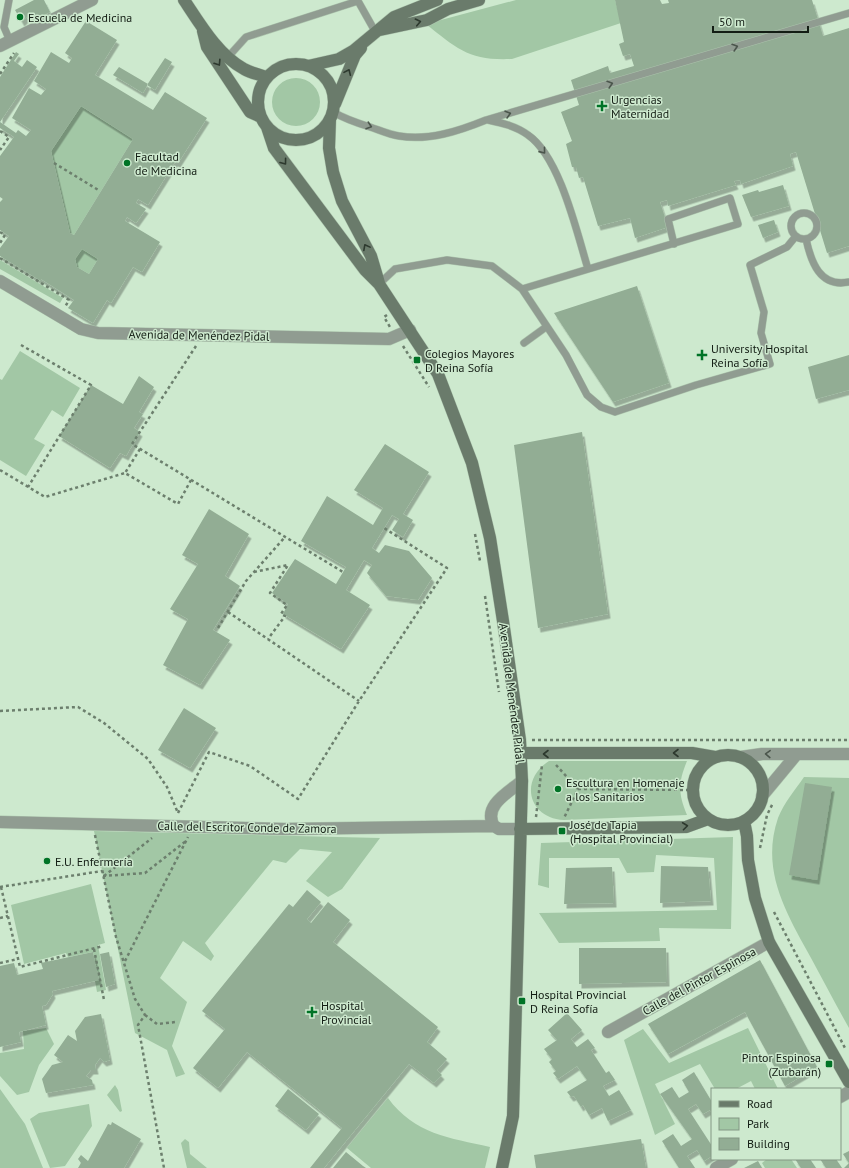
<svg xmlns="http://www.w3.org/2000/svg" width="849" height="1168" viewBox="0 0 849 1168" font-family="'PT Sans',sans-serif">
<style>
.green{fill:#a2c7a5}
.building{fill:#92ad94;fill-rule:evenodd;filter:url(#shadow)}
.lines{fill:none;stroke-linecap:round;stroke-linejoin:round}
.lane-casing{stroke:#acc4ad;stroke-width:8}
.street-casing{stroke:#acc4ad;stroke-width:13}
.secondary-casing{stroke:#acc4ad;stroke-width:13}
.path{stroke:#6c7f6d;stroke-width:2.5;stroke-dasharray:3 3;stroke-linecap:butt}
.lane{stroke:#909c91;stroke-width:7}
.street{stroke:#909c91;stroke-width:12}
.secondary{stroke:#6a7b6b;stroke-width:12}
.oneway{stroke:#2d392e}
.oneway2{stroke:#4b564c}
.poi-dot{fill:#007326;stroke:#cde9ce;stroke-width:1.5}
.labels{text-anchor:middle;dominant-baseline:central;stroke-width:3;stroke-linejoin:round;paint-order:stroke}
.poi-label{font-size:12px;fill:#131d14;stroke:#cde9ce;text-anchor:start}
.street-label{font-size:12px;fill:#131d14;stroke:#cde9ce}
</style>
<defs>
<filter id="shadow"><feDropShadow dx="2.5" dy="4.5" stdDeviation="0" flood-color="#0004"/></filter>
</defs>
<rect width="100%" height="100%" fill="#cde9ce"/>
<!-- green -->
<path class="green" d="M516,0H615L621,23L512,59C470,61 457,49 426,24Z
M272 102a24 24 0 1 1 48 0a24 24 0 1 1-48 0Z
M81,106L133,139L74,235L70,233L51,151Z
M82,249L98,259L89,274L77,267L75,259Z
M0,260L63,298L60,303L0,269Z
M20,351L80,388L63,417L52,410L34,439L45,445L26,476L0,460V379L2,380Z
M549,761H687C678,783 678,793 687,815L564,820C528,818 519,780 549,761Z
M804,777L849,778V1028C836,1005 824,982 811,958C787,914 760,871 778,818C784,803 795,790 804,777Z
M94,831L380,838L342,889L328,897L306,881L332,852L300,849L286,863L273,860L205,943L214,956L211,961L183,941L160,978L187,1002L172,1046L185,1074L176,1077L167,1050L135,1033Z
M733,837L731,929L659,928L660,941L559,943L539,913L717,910L714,858L656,855L654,872L627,873L619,858H549V888L538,885L541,843Z
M91,884L105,943L98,945L106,990L97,992L95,981L99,979L93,952L68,957L66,953L24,964L11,905Z
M46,1028L54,1044L39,1065L29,1092L17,1095L0,1076V1053L24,1049L23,1031Z
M748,1028L778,1089H755L751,1081L736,1089H715L700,1064L655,1084L675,1124L655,1135L624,1040L643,1029L669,1063Z
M115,1085L118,1090L122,1111L120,1112L107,1095Z
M0,1089L25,1124L43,1168H0Z
M388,1098C414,1134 450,1138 490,1147L485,1168H371L347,1148Z
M89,1104L92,1126L65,1166L50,1168L30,1119L39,1113Z
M185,1139L189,1142L190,1154L207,1168H187L181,1143Z
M767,1159H791L797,1168H765L762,1163Z"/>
<!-- building -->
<path class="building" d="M34,0H44L50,12L30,22L27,17L22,22L15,10Z
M615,0H660L662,4L669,3L668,0H812L823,36L849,28V246L827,253L796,152L790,154L793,166L741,184L740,180L734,181L736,185L668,206L667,200L660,202L668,227L635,238L630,218L598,226L583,177L579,178L576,167H572L566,144L572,141L561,112L579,105L571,80L608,66L610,73L634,66L630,54L623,56L619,44L624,42Z
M86,21L117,40L95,75L153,110L165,92L207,118L178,163L175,162L148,205L138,199L136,203L146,209L136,223L127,217L125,221L160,242L142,272L133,267L111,303L107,300L93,323L68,308L74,300L41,279V281L0,256V248L9,236L0,230V202L3,199L0,197V156L14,137L0,128V77L16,52L19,54L14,61L22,67L27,60L37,67L0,122L16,133L18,130L26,136L31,130L12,118L29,88L41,95L46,89L34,81L51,52L69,63L72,58L65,53ZM81,106L133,139L74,235L70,233L51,151ZM82,249L98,259L89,274L77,267L75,259Z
M165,58L172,62L155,90L147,85Z
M119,67L148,84L143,93L113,75Z
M783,185L789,206L751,217L742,195L758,190L759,192Z
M774,220L778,232L763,238L758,225Z
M637,286L669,383L613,402L554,313Z
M849,355V390L816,399L808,367Z
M139,376L154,387L139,412L143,414L134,428L140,432L126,456L120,453L110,468L59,436L91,385L123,404Z
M582,432L608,614L538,628L514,445Z
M385,444L429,472L403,514L413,520L403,537L392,530L399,519L392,515L372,548L379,553L385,545L409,551L432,578L418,600L386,596L367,573L372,565L364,560L346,590L370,605L341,649L283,614L288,604L272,593L295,559L336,584L346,567L301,541L327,496L373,525L383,508L354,490Z
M209,509L249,534L225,576L240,586L213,630L230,640L200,685L163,665L188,619L170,609L198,564L182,555Z
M184,708L216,728L190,768L158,750Z
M805,783L832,787L817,880L789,875Z
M661,866L708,867L711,901L660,903Z
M612,867L614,903L564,904L566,868Z
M307,890L321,902L307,919L311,923L328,902L350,920L333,942L438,1027L427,1042L447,1059L437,1070L442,1075L434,1083L409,1064L324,1168H310L342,1128L247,1052L218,1088L193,1068L225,1029L202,1011L289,904L293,907Z
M579,948H666L667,982L579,984Z
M93,952L99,980L52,991L53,994L46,1005L42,1006L46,1025L19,1032L21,1042L0,1047V966L14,963L17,975L43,969L41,963Z
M109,952L115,984L106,987L100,954Z
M760,960L817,1067L785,1086L745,1012L668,1054L648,1024Z
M567,1013L582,1030L571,1039L577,1047L588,1039L595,1048L591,1050L606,1073L609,1071L615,1080L603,1086L609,1096L619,1090L631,1110L608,1121L602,1108L589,1115L583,1105L581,1107L574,1096L571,1097L567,1092L587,1080L577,1066L558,1079L553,1073L556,1071L549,1062L552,1059L544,1049L557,1040L548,1030Z
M101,1014L110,1060L104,1062L100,1058L95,1065L96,1070H91L86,1076L92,1080L93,1085L46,1093L42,1079L52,1065L63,1062L54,1055L68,1035L77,1041L75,1031L85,1017Z
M694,1072L712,1102V1114L710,1110L703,1114L696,1104L688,1109L712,1146V1156L704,1161L697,1150L687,1156L695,1168H679L662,1141L673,1134L681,1146L692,1139L660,1094L672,1087L679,1098L689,1092L682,1080Z
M288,1089L319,1114L306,1130L275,1106Z
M112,1122L141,1139L124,1168H78L81,1163L78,1159L81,1155L88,1161L108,1124L111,1125Z
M641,1139L646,1168H536L534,1155Z
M849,1151V1168H844L849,1163L843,1154Z
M346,1152L363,1166L366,1168H333Z
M795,1159H810L816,1168H801Z
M820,1159H836L842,1168H826Z
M758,1161L762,1168H744Z"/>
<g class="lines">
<!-- lane casing -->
<g class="lane-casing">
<path id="lane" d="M9,0L4,27L10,41
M228,57L246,37L358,1L376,33
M333,112C345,119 357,123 370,127C379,130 390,135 399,136C429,141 459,131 486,120L849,13
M488,120C502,123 516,126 528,135C560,157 577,233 588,269
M791 226a13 13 0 1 1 26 0a13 13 0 1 1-26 0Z
M806,239C811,262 820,288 849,282
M379,284L395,269L447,260L492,266L522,289L566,355L587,395L601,407L615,412L696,385L770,364L761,333L764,312L750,265L787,247L796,236
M522,289L738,224L730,198L668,219L674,244
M524,343L546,327"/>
</g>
<!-- street casing -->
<g class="street-casing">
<path id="street" d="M0,46L92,0
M0,281L81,329L98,333L389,339L410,330
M741,757L762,754H849
M762,796L796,755
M0,822L284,829L494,826
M520,829H499L494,826C482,806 509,792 522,781
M608,1032L769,942
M840,1097L849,1092
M716,1168L732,1159"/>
</g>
<!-- secondary casing -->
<g class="secondary-casing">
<path id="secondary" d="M184,0C200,24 218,55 244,69C251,73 260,75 267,77
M380,30L427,20L448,9L479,0
M203,31L207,47L250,112L261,117
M258 102a38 38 0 1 1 76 0a38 38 0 1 1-76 0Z
M308,66L339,59L353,51L394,17L437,0
M335,104L355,55L361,48
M330,119L329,148L333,172L342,201L371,256L379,283
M267,127L274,148L365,270L379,284L438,374L472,463L490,538L503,621L520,740L522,781L513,1116L502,1168
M521,753H692L715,757
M693 790a35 35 0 1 1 70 0a35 35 0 1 1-70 0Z
M744,821L747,836L748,860L755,898L769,942L849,1082
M520,829L686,827L708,819"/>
</g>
<!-- path -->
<path class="path" d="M0,74L14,53
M0,131L9,137L0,150
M54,163L100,191
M0,232L5,235L0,243
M0,258L69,300L65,307
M387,315L384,317L390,327
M21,345L91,385L28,487
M196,346L132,444L343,572
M403,346L429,387
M140,449L125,473L178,504L191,480
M0,470L45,497L125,473
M475,534L480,561
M254,572L288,565L270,593L287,605L281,614L285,616L268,639
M485,596L499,692
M228,612L359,701
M218,628L246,581L285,537
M0,711L78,707L104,723L148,759L167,787L178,813
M532,740H849
M556,765L578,789L564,818
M578,789L693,790
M178,813L209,752L250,766L298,799L359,701L447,568L384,528
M536,817L542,765
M95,835L116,937L135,999L145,1015L138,1025L164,1168
M760,848L767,815L773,803
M103,876L145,873L186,841
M104,876L152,838
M0,887L102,871
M1,887L20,967L103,946
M774,912L845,1048
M0,918L8,916
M94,949L104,1000
M125,961L188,837
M0,963L18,959
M145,1015L157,1024L176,1022"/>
<!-- lane -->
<use href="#lane" class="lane"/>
<!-- street -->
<use href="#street" class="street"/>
<!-- secondary -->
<use href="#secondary" class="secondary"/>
</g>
<!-- one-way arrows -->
<defs><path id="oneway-chevron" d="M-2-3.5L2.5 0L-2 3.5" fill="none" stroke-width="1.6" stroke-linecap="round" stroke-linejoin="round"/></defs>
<g class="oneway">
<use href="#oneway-chevron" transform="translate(418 22) rotate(-12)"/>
<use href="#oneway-chevron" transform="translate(218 63) rotate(57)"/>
<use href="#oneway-chevron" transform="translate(348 72) rotate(-66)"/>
<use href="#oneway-chevron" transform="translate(284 162) rotate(53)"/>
<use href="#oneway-chevron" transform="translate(366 247) rotate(-118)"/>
<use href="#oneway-chevron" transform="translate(676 753) rotate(180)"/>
<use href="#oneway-chevron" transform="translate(546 754) rotate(-180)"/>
<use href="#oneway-chevron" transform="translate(685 826) rotate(-7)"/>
</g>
<g class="oneway2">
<use href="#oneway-chevron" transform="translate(735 47) rotate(-17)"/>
<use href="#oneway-chevron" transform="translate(610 84) rotate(-17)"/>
<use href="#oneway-chevron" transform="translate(508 114) rotate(-16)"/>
<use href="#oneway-chevron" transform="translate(369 126) rotate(18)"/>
<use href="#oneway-chevron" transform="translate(543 151) rotate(51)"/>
<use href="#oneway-chevron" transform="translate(768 754) rotate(-178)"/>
</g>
<!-- markers -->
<g class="poi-dot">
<circle cx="20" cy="17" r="4"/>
<path d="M600 100h4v4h4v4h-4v4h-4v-4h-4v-4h4z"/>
<circle cx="127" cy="163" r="4"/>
<path d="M700 349h4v4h4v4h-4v4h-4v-4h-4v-4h4z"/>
<rect x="413" y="356" width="8" height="8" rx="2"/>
<circle cx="558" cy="789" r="4"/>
<rect x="558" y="827" width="8" height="8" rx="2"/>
<circle cx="47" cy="861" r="4"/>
<rect x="518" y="997" width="8" height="8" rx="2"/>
<path d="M310 1006h4v4h4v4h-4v4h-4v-4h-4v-4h4z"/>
<rect x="825" y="1060" width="8" height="8" rx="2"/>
</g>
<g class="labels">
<!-- poi labels -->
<g class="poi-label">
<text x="28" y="17">Escuela de Medicina</text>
<text x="611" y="99">Urgencias<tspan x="611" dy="14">Maternidad</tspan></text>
<text x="135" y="156">Facultad<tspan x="135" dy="14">de Medicina</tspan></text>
<text x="711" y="348">University Hospital<tspan x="711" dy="14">Reina Sofía</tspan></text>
<text x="425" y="353">Colegios Mayores<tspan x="425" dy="14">D Reina Sofía</tspan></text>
<text x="566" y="782">Escultura en Homenaje<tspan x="566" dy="14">a los Sanitarios</tspan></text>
<text x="570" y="824">José de Tapia<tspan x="570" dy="14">(Hospital Provincial)</tspan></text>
<text x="55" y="861">E.U. Enfermería</text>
<text x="530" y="994">Hospital Provincial<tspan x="530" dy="14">D Reina Sofía</tspan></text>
<text x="321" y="1005">Hospital<tspan x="321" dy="14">Provincial</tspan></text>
<text x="821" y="1057" text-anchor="end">Pintor Espinosa<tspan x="821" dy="14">(Zurbarán)</tspan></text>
</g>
<!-- street labels -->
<g class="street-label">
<text transform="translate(199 335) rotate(1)">Avenida de Menéndez Pidal</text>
<text transform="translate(512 693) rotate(83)">Avenida de Menéndez Pidal</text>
<text transform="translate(247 827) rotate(1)">Calle del Escritor Conde de Zamora</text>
<text transform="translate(699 981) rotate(-29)">Calle del Pintor Espinosa</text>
</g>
</g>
<!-- legend -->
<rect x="711" y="1088" width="130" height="72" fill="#cde9ce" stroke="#839784"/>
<rect x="719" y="1101" width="20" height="6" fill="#6a7b6b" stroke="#839784"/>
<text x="747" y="1108" font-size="12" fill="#131d14">Road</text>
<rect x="719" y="1118" width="20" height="12" fill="#a2c7a5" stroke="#839784"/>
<text x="747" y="1128" font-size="12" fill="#131d14">Park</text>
<rect x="719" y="1138" width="20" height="12" fill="#92ad94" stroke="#839784"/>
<text x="747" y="1148" font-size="12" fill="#131d14">Building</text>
<!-- scale -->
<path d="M713 26v6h95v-6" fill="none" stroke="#131d14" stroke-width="2"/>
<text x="719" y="26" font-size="12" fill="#131d14" stroke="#cde9ce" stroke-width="3" paint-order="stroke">50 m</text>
</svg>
